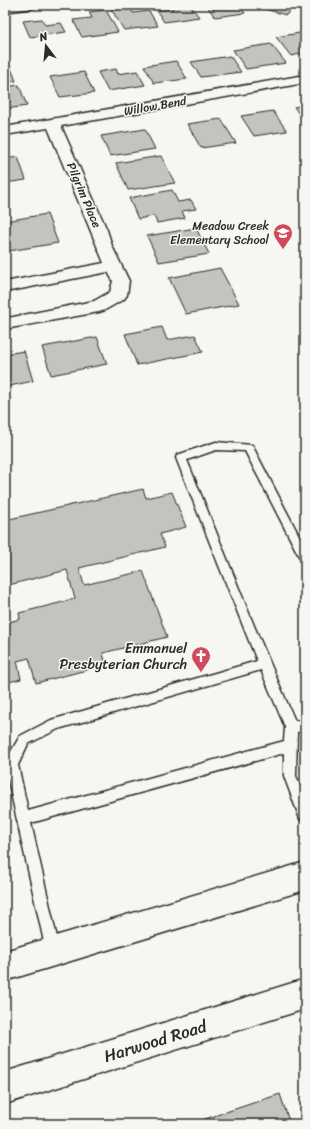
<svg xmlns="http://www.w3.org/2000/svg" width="310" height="1129" viewBox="0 0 310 1129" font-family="Sriracha,sans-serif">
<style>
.building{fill:#c3c3c0;stroke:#2b2b2b}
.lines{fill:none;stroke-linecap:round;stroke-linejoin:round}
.lane-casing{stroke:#2b2b2b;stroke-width:3}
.street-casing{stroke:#2b2b2b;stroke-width:3}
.secondary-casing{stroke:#2b2b2b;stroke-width:3}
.lane{fill:#f6f6f2;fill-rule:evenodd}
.street{fill:#f6f6f2;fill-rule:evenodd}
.secondary{fill:#f6f6f2;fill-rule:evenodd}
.labels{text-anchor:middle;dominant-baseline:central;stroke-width:3;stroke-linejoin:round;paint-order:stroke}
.far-street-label{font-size:12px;fill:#2b2b2b;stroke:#f6f6f2}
.far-poi-label{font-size:12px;fill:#2b2b2b;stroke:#f6f6f2;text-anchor:end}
.poi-label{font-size:14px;fill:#2b2b2b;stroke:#f6f6f2;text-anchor:end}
.near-street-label{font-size:17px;fill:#2b2b2b;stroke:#f6f6f2}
</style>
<rect width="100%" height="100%" fill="#f6f6f2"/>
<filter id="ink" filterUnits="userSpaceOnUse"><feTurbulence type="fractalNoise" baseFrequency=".025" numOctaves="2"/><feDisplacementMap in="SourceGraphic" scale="8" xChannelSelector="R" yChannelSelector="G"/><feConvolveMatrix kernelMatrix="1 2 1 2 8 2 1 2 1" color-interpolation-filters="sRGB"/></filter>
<g filter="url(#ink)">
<!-- building -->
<path class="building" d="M170,5H190L199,17L164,22L157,11L173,9Z
M206,5H239L245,13L215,17Z
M256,5H297L286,15L254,6Z
M130,7L133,13L149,11L158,26L124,30L111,9Z
M106,10L118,32L82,37L73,20L92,18L89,12Z
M42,19L45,25L61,23L66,32L30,37L23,21Z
M305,32V53L291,56L276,37Z
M271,44L286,63L246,69L233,50Z
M230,56L241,72L201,77L191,62Z
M176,61L187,79L154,83L144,66Z
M5,63H9L16,81L5,82Z
M116,69L118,74L137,71L145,85L108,91L98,72Z
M84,72L94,93L60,97L50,77Z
M19,85L27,106L5,109V87Z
M305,105V122L294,107Z
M273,111L287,131L254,136L241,116Z
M221,119L236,143L201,148L187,124Z
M145,129L155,149L110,156L101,136Z
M161,156L175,183L128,190L116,163Z
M18,157L26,180L5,183V159Z
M172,190L178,202L191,200L196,209L182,211L185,218L157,223L154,216L138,219L129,198Z
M47,214L58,243L9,251L5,237V221Z
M196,228L209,254L159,262L147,236Z
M220,268L239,304L186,314L169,278Z
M162,327L167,340L195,335L203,352L137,365L125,334Z
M97,337L107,364L51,375L42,347Z
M24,351L33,381L5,387V354Z
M143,489L146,498L172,492L186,527L160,534L165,547L79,568L84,585L143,571L167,637L103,653L106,665L36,683L29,658L17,661L21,679L5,683V623L20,619L19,613L75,599L67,570L5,586V520Z
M280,1094L290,1124H190Z"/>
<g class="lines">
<!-- lane casing -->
<g class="lane-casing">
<path id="lane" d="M216,442L252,445L305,547V561L301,560L245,451L216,450L187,460L255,628L295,721L305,719V731L297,732L296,776L305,797V821L300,819L284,776V753L31,823L60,951L58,956L53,958L48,956L46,951L5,766L6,760L20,736L51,720L257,661L176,458L177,455ZM261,670L285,727L284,741L28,811L18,765L28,744L58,729Z"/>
</g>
<!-- street casing -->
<g class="street-casing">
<path id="street" d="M5,5H35L33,8L5,12Z
M305,75V83L61,126L107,230L112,246L129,281L127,295L124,299L105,310L99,312L5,329V317L8,318L94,301L110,292L113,281L108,272L5,292V282L104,263L48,128L5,135V127Z"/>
</g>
<!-- secondary casing -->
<g class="secondary-casing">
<path id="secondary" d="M305,862V890L5,981V951Z
M305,979V1009L5,1104V1072Z"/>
</g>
<!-- lane -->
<use href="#lane" class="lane"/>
<!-- street -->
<use href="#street" class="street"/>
<!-- secondary -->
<use href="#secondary" class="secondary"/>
</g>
</g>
<!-- icons -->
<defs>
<g id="school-pin" transform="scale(1)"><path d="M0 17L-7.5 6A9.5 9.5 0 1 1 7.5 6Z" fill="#d1495b" stroke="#f6f6f2"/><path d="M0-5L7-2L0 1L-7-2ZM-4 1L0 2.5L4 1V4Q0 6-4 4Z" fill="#fff"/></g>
<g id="church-pin" transform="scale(1)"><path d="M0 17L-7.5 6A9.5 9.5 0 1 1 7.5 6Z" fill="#d1495b" stroke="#f6f6f2"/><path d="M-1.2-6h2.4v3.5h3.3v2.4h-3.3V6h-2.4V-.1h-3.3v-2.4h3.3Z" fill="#fff"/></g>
</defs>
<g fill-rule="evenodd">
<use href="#school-pin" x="283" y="233"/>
<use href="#church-pin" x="201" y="656"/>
</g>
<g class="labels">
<!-- far-street labels -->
<g class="far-street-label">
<text transform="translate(155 106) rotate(-10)">Willow Bend</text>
<text transform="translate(84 195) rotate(67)">Pilgrim Place</text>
</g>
<!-- far-poi labels -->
<g class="far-poi-label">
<text x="269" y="226">Meadow Creek<tspan x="269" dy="14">Elementary School</tspan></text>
</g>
<!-- poi labels -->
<g class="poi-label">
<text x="187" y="648">Emmanuel<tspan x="187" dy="16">Presbyterian Church</tspan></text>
</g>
<!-- near-street labels -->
<g class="near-street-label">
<text transform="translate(155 1041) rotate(-17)">Harwood Road</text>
</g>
</g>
<!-- margin -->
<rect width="310" height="1129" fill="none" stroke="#f6f6f2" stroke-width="20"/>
<rect x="10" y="10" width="290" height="1109" fill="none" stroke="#2b2b2b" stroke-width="1.5" filter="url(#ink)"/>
<!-- north arrow -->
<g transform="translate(46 46) rotate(344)" stroke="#f6f6f2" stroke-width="3" paint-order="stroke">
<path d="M0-3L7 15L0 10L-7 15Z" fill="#2b2b2b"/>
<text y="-6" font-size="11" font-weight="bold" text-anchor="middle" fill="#2b2b2b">N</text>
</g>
</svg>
